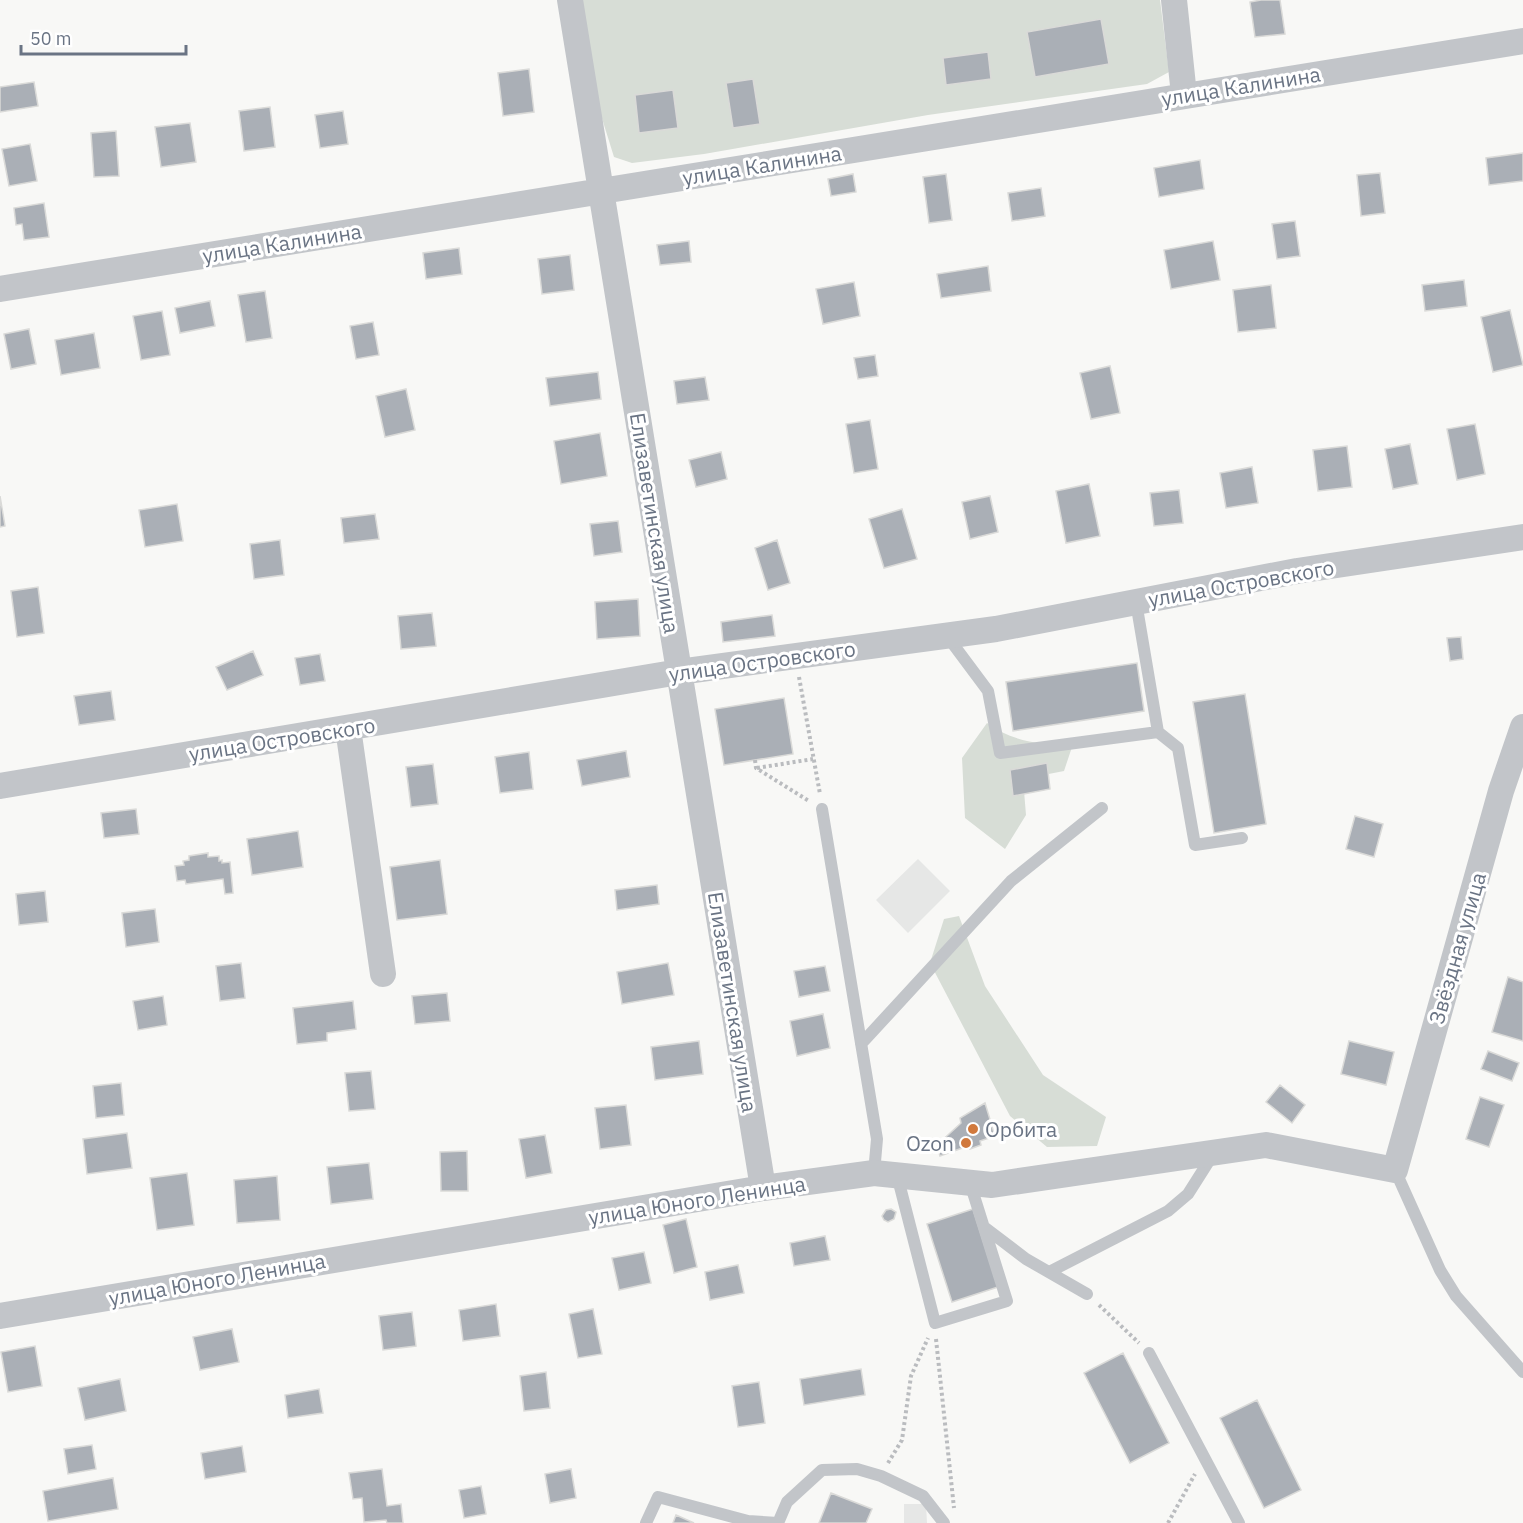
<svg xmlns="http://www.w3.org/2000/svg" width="1523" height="1523" viewBox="0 0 1523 1523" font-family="'IBM Plex Sans',sans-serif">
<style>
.built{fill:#e6e7e6}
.green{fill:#d7ddd6}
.building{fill:#aaafb6;stroke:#dadad8;stroke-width:1.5}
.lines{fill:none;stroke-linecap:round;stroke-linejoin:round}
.path{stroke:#babcbf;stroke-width:4;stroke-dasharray:3 3;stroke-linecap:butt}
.lane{stroke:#c2c5c9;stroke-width:12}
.street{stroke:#c2c5c9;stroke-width:26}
.poi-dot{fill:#d1793d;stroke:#fff;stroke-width:2}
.labels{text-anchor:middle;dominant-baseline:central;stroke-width:6;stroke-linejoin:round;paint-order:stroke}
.street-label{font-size:21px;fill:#6a7484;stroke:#fff}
.poi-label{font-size:21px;fill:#6a7484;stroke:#fff;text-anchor:start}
</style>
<rect width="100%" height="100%" fill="#f8f8f6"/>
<!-- built -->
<path class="built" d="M918,859L950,891L908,933L876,900Z
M904,1504H926L927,1523H904Z"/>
<!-- green -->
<path class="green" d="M582,0H1160L1169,72L1147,84L928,115L704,154L632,163L614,157L600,112Z
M987,723C1012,742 1041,744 1072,747L1064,771L1023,779L1026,815L1005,849L965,818L962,758Z
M959,916L985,986L1043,1075L1106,1117L1097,1146L1047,1147L1010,1116L930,963L944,919Z"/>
<!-- building -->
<path class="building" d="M1261,0H1280L1285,34L1255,37L1250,2Z
M1101,19L1109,64L1035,77L1027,32Z
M988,52L991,79L946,85L943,58Z
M529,69L534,112L503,116L498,73Z
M753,79L760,124L733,128L726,83Z
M34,82L38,106L0,112V87Z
M673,90L678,128L639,133L635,95Z
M270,107L275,147L244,151L239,111Z
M343,111L348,144L320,148L315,115Z
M190,123L196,162L161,167L155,127Z
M116,131L119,176L94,177L91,133Z
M30,144L37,181L9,186L2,149Z
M1523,153V181L1489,185L1486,158Z
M1200,160L1204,189L1159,197L1154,168Z
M1380,173L1385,213L1361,216L1357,175Z
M853,174L856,192L831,196L828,179Z
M946,174L952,220L929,223L923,177Z
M1041,188L1045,216L1012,221L1008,193Z
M44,203L49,237L24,240L22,224L16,225L14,208Z
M1295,221L1300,256L1277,259L1272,224Z
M689,241L691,262L660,265L657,245Z
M1213,241L1220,280L1171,289L1164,250Z
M459,248L462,274L426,279L423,253Z
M570,255L574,290L542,294L538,259Z
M988,266L991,291L941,298L937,274Z
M1464,280L1467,306L1425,311L1422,285Z
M854,282L860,316L823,324L816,289Z
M1271,285L1276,328L1238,332L1233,290Z
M265,291L272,338L246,342L238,295Z
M210,301L215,326L180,333L175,308Z
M1510,310L1523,365L1493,372L1481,317Z
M162,311L170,355L141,360L133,316Z
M373,322L379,355L356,359L350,326Z
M29,329L36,364L11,369L4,334Z
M94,333L100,368L61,375L55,340Z
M875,355L878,376L858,379L854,358Z
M1110,366L1120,413L1091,419L1080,373Z
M598,372L601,399L550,406L546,378Z
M705,377L709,400L677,404L674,381Z
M406,389L415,430L385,437L376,396Z
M870,420L878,469L854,473L846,424Z
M1475,424L1485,474L1457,480L1447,429Z
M600,433L607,476L561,484L554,441Z
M1410,444L1418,484L1393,489L1385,449Z
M1347,446L1352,487L1318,491L1313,450Z
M721,452L727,479L696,487L689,460Z
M1252,467L1258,503L1226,508L1220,473Z
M1089,484L1100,536L1066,543L1056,491Z
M1179,490L1183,523L1154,526L1150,493Z
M0,496L5,526L0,527Z
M990,496L998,532L970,539L962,502Z
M177,504L183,541L145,547L139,510Z
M902,509L917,559L884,568L869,519Z
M375,514L379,539L344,543L341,518Z
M618,521L622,552L594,556L590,524Z
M280,540L284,575L254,579L250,544Z
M777,540L790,583L768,590L755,548Z
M38,587L44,633L17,637L11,591Z
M638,599L640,636L597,639L595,602Z
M432,613L436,646L401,649L398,616Z
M772,615L775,636L723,642L721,622Z
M1461,637L1463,659L1450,661L1447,638Z
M253,651L263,675L227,690L216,667Z
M320,654L325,681L300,685L295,658Z
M1137,663L1144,711L1013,731L1006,682Z
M111,691L115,720L79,725L74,696Z
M1245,694L1266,824L1214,833L1193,702Z
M784,698L793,754L724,765L715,709Z
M626,751L630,777L582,786L577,760Z
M529,752L533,789L500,793L495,757Z
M1047,763L1050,789L1013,796L1010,770Z
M433,764L438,804L411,807L406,767Z
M136,809L139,834L104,838L101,813Z
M1355,816L1383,824L1374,857L1346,849Z
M298,831L303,867L252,875L247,839Z
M208,853V857L219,856V861L222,860V863L230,862L233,893L225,894L223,879L186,884L185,880L177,881L175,866L184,865L183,861L189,860V856Z
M440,860L447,914L397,920L390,867Z
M657,885L659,904L617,910L615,890Z
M45,891L48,922L19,925L16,894Z
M155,909L159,942L126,947L122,913Z
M241,963L245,998L220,1001L216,966Z
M668,963L674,995L622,1004L617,972Z
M825,966L830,991L799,997L794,971Z
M1508,977L1523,982V1041L1492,1032Z
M447,993L450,1021L415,1024L412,996Z
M163,996L167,1025L138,1030L133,1001Z
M353,1001L356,1029L327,1033V1041L297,1044L293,1008Z
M823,1014L830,1048L797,1056L790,1021Z
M699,1041L703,1074L655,1080L651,1047Z
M1349,1041L1394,1052L1386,1085L1341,1074Z
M1488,1051L1519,1063L1512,1081L1481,1069Z
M371,1071L375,1109L349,1111L345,1073Z
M121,1083L124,1115L96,1118L93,1086Z
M1280,1085L1305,1105L1292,1123L1266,1102Z
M1480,1097L1504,1105L1489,1147L1466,1139Z
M985,1103L995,1136L980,1141L981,1145L970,1149L968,1146L940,1156L937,1145L961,1123L960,1118Z
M626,1105L631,1145L600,1149L595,1108Z
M127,1133L132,1168L87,1174L83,1139Z
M545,1135L552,1173L526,1178L519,1139Z
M467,1151L468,1191H441L440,1152Z
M369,1163L373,1199L331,1204L327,1167Z
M187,1173L194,1225L157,1230L150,1178Z
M277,1176L280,1220L237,1223L234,1180Z
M891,1209L896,1212L894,1219L888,1222L884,1220L882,1216L886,1210Z
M973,1209L998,1287L952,1302L927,1224Z
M686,1219L697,1267L674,1273L663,1225Z
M825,1236L830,1260L794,1266L790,1243Z
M644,1252L651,1283L619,1290L612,1258Z
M738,1265L744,1293L710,1300L705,1272Z
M496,1304L500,1336L463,1341L459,1310Z
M593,1309L602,1354L578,1358L569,1314Z
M412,1312L416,1346L383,1350L379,1316Z
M232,1329L239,1362L200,1370L193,1337Z
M35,1346L42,1386L8,1392L1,1352Z
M1123,1353L1169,1443L1130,1463L1084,1373Z
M861,1369L865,1395L804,1405L800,1379Z
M546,1372L550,1408L524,1411L520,1376Z
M120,1379L126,1411L85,1420L78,1388Z
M759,1382L765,1423L738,1427L732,1386Z
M319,1389L323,1413L288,1418L285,1395Z
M1257,1400L1301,1490L1264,1508L1220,1418Z
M92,1445L96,1469L68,1474L64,1449Z
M242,1446L246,1472L205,1479L201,1453Z
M382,1469L387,1506L401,1504L403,1523H387L386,1520L364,1522L362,1498L353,1499L349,1473Z
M571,1469L576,1498L550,1503L545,1474Z
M113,1478L118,1509L48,1521L43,1491Z
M481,1486L486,1514L464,1518L459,1490Z
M831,1493L872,1509L866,1523H819Z
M676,1515L694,1523H673Z"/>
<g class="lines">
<!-- path -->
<path class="path" d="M799,677L820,794
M755,760L756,768L809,801
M757,768L813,759
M1099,1305L1139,1343
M936,1339L954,1508
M888,1463L902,1440L911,1376L928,1338
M1168,1523L1195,1474"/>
<!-- lane -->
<path class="lane" d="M1136,602L1158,732L1178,748L1195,845L1242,838
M947,636L988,691L1000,753L1158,732
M822,809L877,1139L874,1173
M861,1044L1011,881L1102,808
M1395,1170L1440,1270L1456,1296L1523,1372
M897,1175L935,1323L1007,1301L970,1183
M984,1227L1026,1259L1087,1294
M1049,1272L1168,1211L1188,1194L1214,1153
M1149,1353L1239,1523
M646,1523L658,1497L748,1521L778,1523L787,1502L822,1470L857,1469L881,1476L923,1496L944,1523"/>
<!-- street -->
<path class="street" d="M570,0L763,1188
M1174,0L1184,95
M0,289L1523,41
M348,728L383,974
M0,786L679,672L996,629L1297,571L1523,537
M0,1316L763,1188L874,1173L992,1185L1266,1145L1395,1170L1501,791L1523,727"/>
</g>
<!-- markers -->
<g class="poi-dot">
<circle cx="973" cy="1129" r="6"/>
<circle cx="966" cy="1143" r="6"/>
</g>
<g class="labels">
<!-- street labels -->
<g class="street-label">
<text transform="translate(1241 86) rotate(-9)">улица Калинина</text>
<text transform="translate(762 165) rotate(-9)">улица Калинина</text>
<text transform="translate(282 243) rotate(-9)">улица Калинина</text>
<text transform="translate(655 523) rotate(81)">Елизаветинская улица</text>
<text transform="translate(1241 583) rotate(-10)">улица Островского</text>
<text transform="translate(762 661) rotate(-8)">улица Островского</text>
<text transform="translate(282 739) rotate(-9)">улица Островского</text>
<text transform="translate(1457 948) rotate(-74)">Звёздная улица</text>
<text transform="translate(733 1002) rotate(81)">Елизаветинская улица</text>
<text transform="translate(697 1200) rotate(-9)">улица Юного Ленинца</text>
<text transform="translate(217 1279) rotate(-10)">улица Юного Ленинца</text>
</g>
<!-- poi labels -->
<g class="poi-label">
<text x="985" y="1129">Орбита</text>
<text x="954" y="1143" text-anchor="end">Ozon</text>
</g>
</g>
<!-- scale -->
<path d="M21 45v9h165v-9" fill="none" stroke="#6a7484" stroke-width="3"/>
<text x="30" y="45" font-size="18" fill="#6a7484" stroke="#ffffff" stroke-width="4.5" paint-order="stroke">50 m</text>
</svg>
